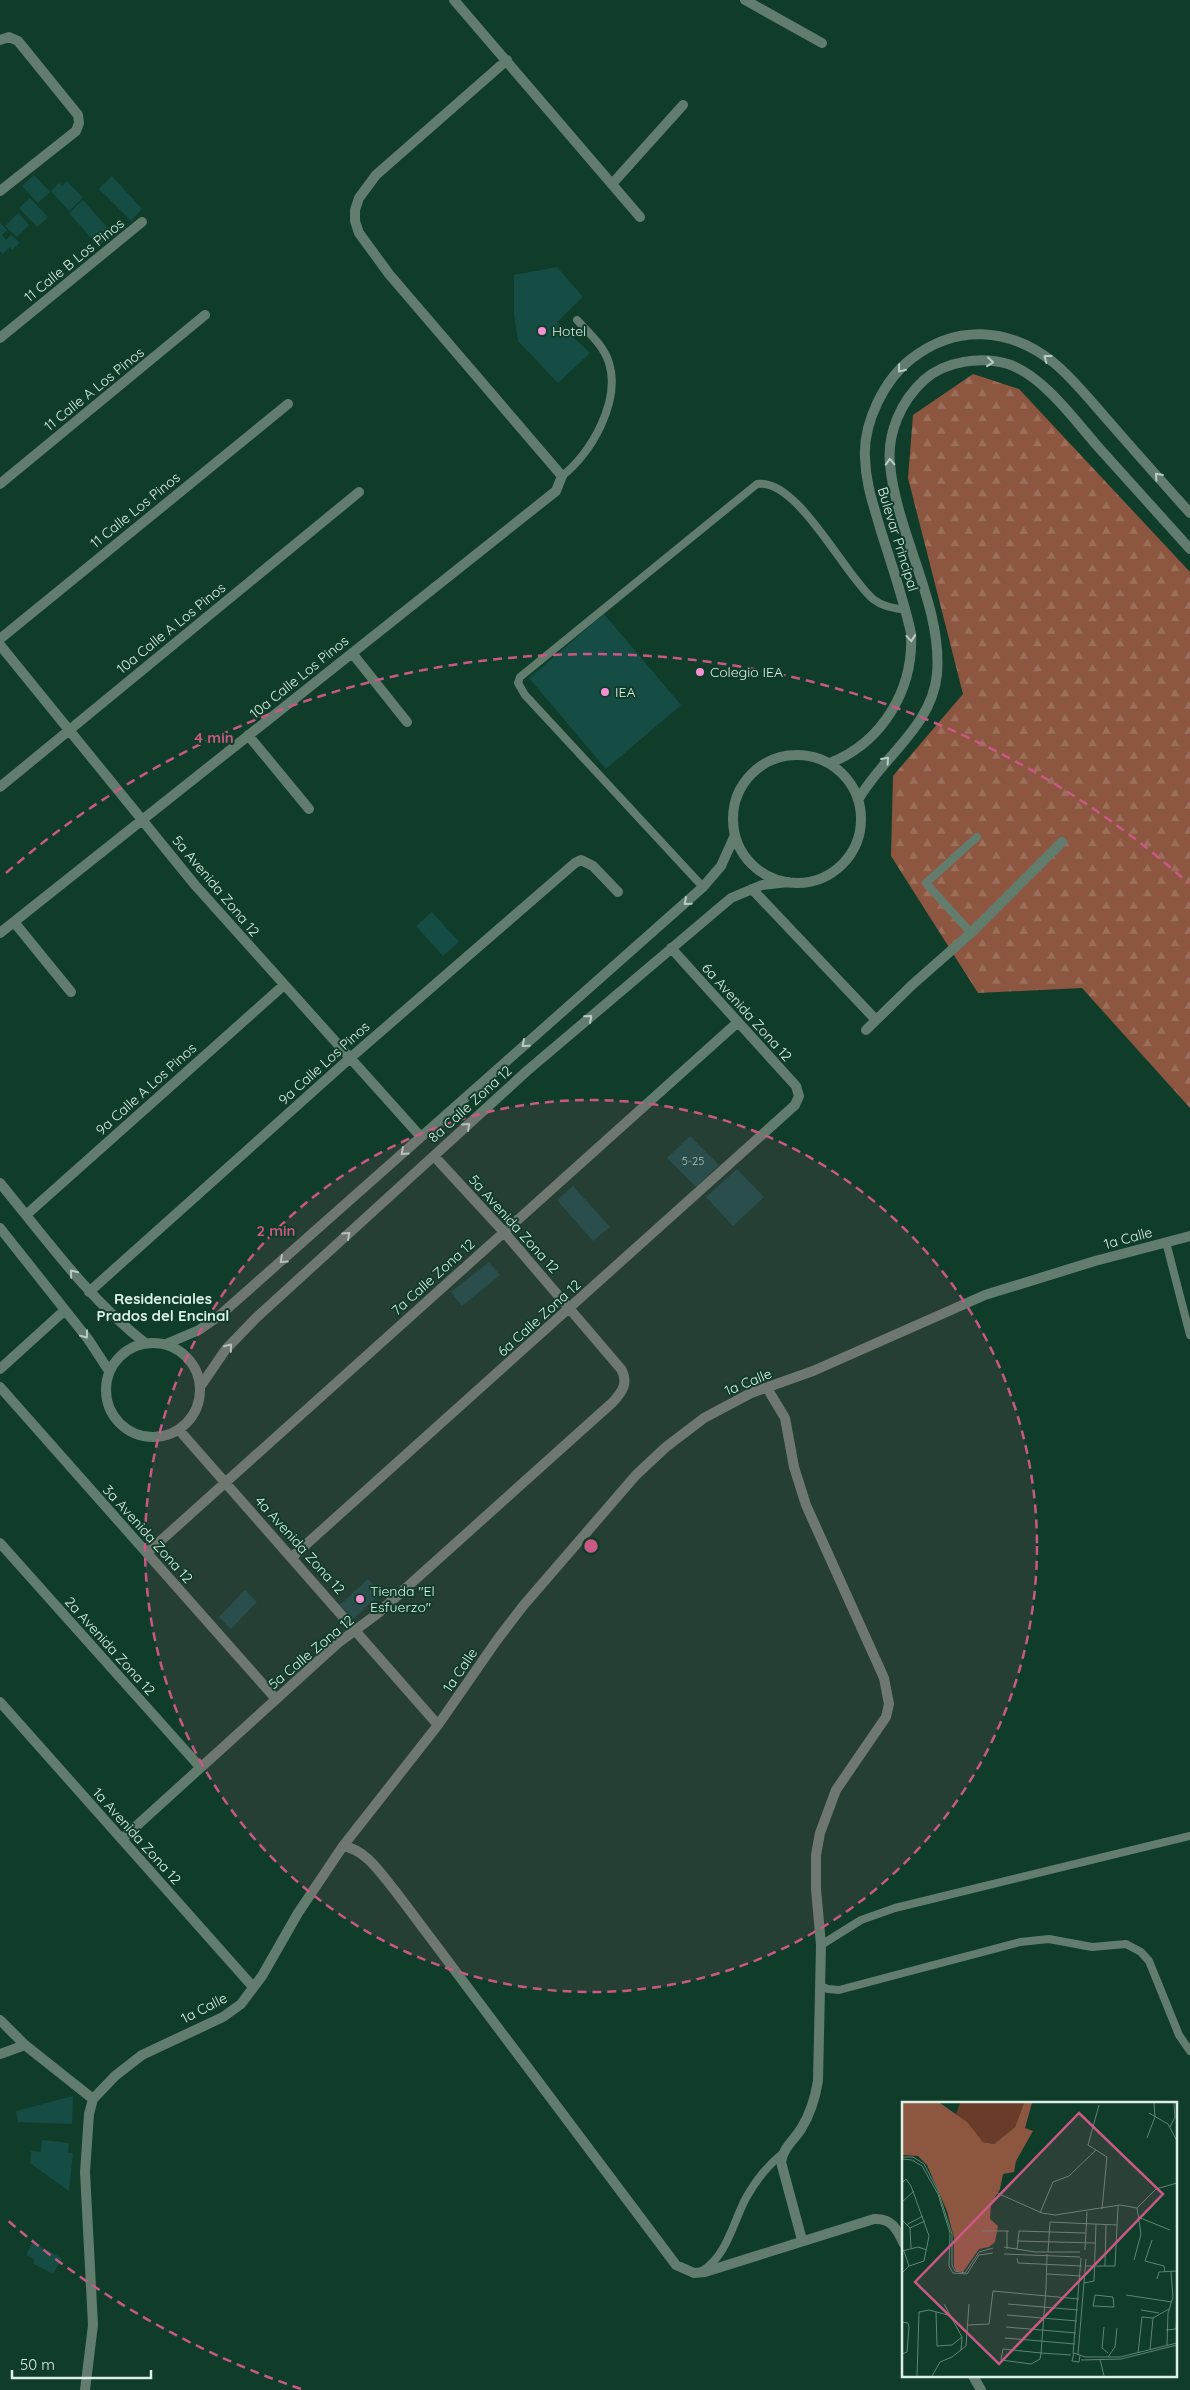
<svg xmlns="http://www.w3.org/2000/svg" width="1190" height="2390" viewBox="0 0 1190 2390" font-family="Quicksand,sans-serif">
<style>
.forest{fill:url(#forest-firs)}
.building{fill:#154d45}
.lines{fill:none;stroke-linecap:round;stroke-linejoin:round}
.lane{stroke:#627c6e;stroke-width:8}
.street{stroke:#627c6e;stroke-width:10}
.oneway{stroke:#b6cec1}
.ring{fill:none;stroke:#c95984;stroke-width:2.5;stroke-dasharray:9 6}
.poi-dot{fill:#f690d1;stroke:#103c2a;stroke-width:2}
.labels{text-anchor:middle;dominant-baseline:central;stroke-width:4;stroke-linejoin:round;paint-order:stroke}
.number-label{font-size:11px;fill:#a9c8bc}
.street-label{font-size:14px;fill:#daf1e4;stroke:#103c2a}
.poi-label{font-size:14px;fill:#daf1e4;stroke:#103c2a;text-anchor:start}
.neighbourhood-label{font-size:15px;font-weight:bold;fill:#daf1e4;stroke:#103c2a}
.inset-road{fill:none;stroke:#618474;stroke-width:1}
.view{fill:#c95984;fill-opacity:0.15;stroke:#c95984;stroke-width:2.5}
.inset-edge{fill:none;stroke:#daf1e4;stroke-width:2.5}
.centre{fill:#c95984;stroke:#103c2a;stroke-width:2.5}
.ring-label{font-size:15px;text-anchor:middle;font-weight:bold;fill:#c95984;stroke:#103c2a;stroke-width:4;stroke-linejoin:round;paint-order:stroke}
</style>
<defs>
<pattern id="forest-firs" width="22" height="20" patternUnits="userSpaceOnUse" patternTransform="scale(1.25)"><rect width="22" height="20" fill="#8d5640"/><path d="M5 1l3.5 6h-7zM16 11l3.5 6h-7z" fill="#9c6f5b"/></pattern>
</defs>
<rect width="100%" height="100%" fill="#103c2a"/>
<!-- forest -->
<path class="forest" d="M973,374L1019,389L1190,572V1108L1082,988L978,993L891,856L893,776L963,694L908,478L913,415Z"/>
<!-- building -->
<path class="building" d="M34,175L50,192L38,203L22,186Z
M112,176L142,209L131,221L99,189Z
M67,181L83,198L69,211L51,191L59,183L62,186Z
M30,198L48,217L37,227L19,208Z
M83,200L113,234L98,246L69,213Z
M18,213L29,225L17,237L5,226Z
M0,223L7,230L2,235L6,240L11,235L20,243L12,250L10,247L3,254L0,251Z
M557,267L583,297L557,322L590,353L558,383L518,341L514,315V275Z
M604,614L681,705L606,769L529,678Z
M432,912L459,942L443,956L416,926Z
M690,1136L719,1165L696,1187L667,1158Z
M737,1169L764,1197L733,1226L706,1197Z
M573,1186L610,1227L593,1241L557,1200Z
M489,1262L500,1275L462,1306L451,1292Z
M368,1579L381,1593L353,1619L340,1605Z
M245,1590L257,1602L231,1629L219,1617Z
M73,2096L72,2124L18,2122L16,2111Z
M42,2140L69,2143L68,2153H73L69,2191L30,2163L31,2151L41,2152Z
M32,2243L62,2258L53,2274L34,2264V2259L26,2255Z"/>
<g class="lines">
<!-- lane -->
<path class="lane" d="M562,476C591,454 621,401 609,363C604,346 589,333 577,320
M703,887L525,695L518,683L520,677L757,484C797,477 845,576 873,599C883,607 894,608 906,610
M971,933L926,883L977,837
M1166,1242L1190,1335
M821,1945L861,1920L895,1908L1190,1836
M820,1986L828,1989L839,1990L1020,1942L1049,1939L1092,1947L1126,1944L1141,1952L1149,1961L1179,2035L1190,2051
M702,2271C727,2256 733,2222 746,2198C756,2180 767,2166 783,2153"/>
<!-- street -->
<path class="street" d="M454,0L640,217
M745,0L822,43
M0,40L9,37L18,41L78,115L79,123L76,131L0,191
M612,184L683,105
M0,338L142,222
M0,484L205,315
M0,639L288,404
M0,645L195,885L421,1137
M352,653L407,722
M248,735L309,809
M733 819a64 64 0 1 1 128 0a64 64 0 1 1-128 0Z
M830,763C883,742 914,689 911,633C903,597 891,563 880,528C873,503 866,485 865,458C863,423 884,380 911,359C956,324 1008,327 1053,362C1075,380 1093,404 1112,425C1138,455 1164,484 1190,513
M0,787L359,492
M858,800C882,757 932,727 937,674C943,606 896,533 890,464C887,433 901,401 924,380C945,361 981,356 1008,364C1044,376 1076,422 1100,449C1130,482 1160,516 1190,549
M752,889L876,1020
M14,922L71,992
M0,933L556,491L562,476L389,274L359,233L355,221V210L359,198L376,175L507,60
M866,1030L912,985L971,933L1062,842
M0,1183C46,1239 88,1298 145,1343
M26,1215L284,985
M0,1228L88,1339L109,1371
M89,1292L349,1059L575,863L581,860L593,866L618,892
M106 1390a47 47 0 1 1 94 0a47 47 0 1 1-94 0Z
M166,1344L199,1330L219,1316L703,887L721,866L735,835
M0,1369L65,1310
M0,1387L276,1699
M200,1387L226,1349L257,1317L528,1070L731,898L762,885L788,882
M767,1388L785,1418L794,1467L806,1505L884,1678L889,1704L886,1717L836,1790L820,1833L816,1855V1889L821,1945L818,2081C815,2099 811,2113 801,2129C794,2140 783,2148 781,2162L802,2240
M179,1430L438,1725
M0,1543L200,1767
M147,1553L738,1022
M292,1557L795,1105L799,1096L796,1086L671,948
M0,1702L253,1987
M122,1839L338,1643L377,1614L613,1402C622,1392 629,1383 621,1369L504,1232L434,1156
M343,1846C367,1850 381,1874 396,1892L676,2265L694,2273L705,2272L874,2219C892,2218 897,2229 904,2244
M0,2020L25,2045L93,2099
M0,2054L25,2045
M973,2376L981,2390
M85,2390L93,2325L85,2172L89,2114L93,2099L115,2076L142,2055L223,2017L241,2004L262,1976L298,1913L343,1846L438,1725L497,1640L523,1606L636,1475L666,1447L704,1418L751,1393L813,1371L985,1295L1095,1261L1190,1236"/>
</g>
<!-- one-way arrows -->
<defs><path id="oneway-chevron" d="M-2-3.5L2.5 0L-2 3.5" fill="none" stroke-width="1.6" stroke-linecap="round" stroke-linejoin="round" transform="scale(1.25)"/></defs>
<g class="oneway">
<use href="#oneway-chevron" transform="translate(1047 358) rotate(-143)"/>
<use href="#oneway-chevron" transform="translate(990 362) rotate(6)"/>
<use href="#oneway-chevron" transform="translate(901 369) rotate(129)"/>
<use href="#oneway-chevron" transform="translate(890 462) rotate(-92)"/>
<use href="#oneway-chevron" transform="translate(1158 476) rotate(-132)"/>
<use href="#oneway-chevron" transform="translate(911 638) rotate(85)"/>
<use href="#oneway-chevron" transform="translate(886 760) rotate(-48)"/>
<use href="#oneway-chevron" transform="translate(687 902) rotate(139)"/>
<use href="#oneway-chevron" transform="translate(589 1018) rotate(-41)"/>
<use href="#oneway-chevron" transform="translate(525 1044) rotate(139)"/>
<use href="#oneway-chevron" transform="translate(467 1126) rotate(-42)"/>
<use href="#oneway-chevron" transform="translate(404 1152) rotate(138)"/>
<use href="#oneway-chevron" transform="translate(347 1235) rotate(-42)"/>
<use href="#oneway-chevron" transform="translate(283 1260) rotate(138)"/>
<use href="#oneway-chevron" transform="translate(73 1273) rotate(-129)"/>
<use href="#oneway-chevron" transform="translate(85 1335) rotate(53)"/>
<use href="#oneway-chevron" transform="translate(229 1347) rotate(-51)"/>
</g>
<!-- distance rings -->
<circle cx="591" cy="1546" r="446" fill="#c95984" fill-opacity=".12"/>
<g class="ring">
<circle cx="591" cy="1546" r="446"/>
<path d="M301 2389A892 892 0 0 1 6 2219M6 873A892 892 0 0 1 1188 883"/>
</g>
<!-- markers -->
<g class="poi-dot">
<circle cx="542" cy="331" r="5"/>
<circle cx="700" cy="672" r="5"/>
<circle cx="605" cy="692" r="5"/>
<circle cx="360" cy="1599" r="5"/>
</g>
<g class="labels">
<!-- number labels -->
<g class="number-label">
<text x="693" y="1161">5-25</text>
</g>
<!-- street labels -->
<g class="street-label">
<text transform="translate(74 260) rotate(-39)">11 Calle B Los Pinos</text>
<text transform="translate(94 389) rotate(-39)">11 Calle A Los Pinos</text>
<text transform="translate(135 510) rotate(-39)">11 Calle Los Pinos</text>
<text transform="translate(898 539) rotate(73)">Bulevar Principal</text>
<text transform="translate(171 628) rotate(-39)">10a Calle A Los Pinos</text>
<text transform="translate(299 677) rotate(-39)">10a Calle Los Pinos</text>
<text transform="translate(216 886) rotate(50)">5a Avenida Zona 12</text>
<text transform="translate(747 1012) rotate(48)">6a Avenida Zona 12</text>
<text transform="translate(324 1063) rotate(-42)">9a Calle Los Pinos</text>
<text transform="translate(146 1089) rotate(-42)">9a Calle A Los Pinos</text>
<text transform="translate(470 1104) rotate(-42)">8a Calle Zona 12</text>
<text transform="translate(514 1224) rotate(48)">5a Avenida Zona 12</text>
<text transform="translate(1128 1238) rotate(-15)">1a Calle</text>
<text transform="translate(433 1277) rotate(-42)">7a Calle Zona 12</text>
<text transform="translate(539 1318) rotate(-42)">6a Calle Zona 12</text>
<text transform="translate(748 1382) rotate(-22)">1a Calle</text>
<text transform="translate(148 1534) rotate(48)">3a Avenida Zona 12</text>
<text transform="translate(300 1545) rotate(48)">4a Avenida Zona 12</text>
<text transform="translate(110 1646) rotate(48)">2a Avenida Zona 12</text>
<text transform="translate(311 1652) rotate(-40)">5a Calle Zona 12</text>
<text transform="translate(460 1670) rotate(-56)">1a Calle</text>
<text transform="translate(137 1836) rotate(48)">1a Avenida Zona 12</text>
<text transform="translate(204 2008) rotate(-27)">1a Calle</text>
</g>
<!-- poi labels -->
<g class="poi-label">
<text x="552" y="331">Hotel</text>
<text x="710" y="672">Colegio IEA</text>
<text x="615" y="692">IEA</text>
<text x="370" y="1591">Tienda "El<tspan x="370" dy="16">Esfuerzo"</tspan></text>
</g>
<!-- neighbourhood labels -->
<g class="neighbourhood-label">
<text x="163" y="1298">Residenciales<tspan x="163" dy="17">Prados del Encinal</tspan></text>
</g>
</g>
<!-- overview -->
<g transform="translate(902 2102)">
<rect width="275" height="275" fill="#103c2a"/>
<path d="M58,1H122L113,25L92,42L81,40L54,12Z" fill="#6a3b29"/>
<path d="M1,1H38L65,20L81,40L92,42L113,25L122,1H130L123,26L131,29L114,59L112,70L101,72L98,87L89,102L88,117L96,124L93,140L87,145L77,147L61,170L54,169L52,164V136L45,109L25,63L16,54L0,53Z" fill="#8d5640"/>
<path class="inset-road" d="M197,3L186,43L205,55L200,107M247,11L266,22L275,39M268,25L273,15L272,1M245,36L253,15L252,1M0,55H11L22,62L36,89L50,132V163L53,169L63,171L77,150L91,146M0,57L10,58L20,64L36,92L48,131L47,164L51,171L65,172L77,153L91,151M0,81L4,77L9,84L27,134L22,159L7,164L0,171M95,91L140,111L153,113L218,103L235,106L254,87L275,81M0,100L12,89M138,111L151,80L167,74L194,48M236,115L268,128M0,118L8,126L9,146M4,123L21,114M8,126L23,119M80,129H107M250,138L243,159L262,164L263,170M115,139L193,141M102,145L133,150H178M105,147V129M115,148L117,129L183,131M183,148L185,110M0,149L16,145L25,148M2,149L7,164M146,150L148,120L215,123M102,152L178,155M145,152L144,186L139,251L138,257L129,262L99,258L101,247L139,251L169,253M115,156L116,161L180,164M232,158L239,132L235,106M183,164H213L216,104M203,164L204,123M145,172L179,174M255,177L257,170L275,169M182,181L192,179L194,122M193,193L211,195L212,205L191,204ZM224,193L270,200M42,202L60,235L59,248M106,202L176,208M239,208L257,211M34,210L35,244L50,243L60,235M105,213L175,219M0,220L6,221L7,225L5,250L0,252M66,223L87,222L91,189L177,197M104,225L174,231M202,225L200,246L206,251M264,228L274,227L275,213M103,236L173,242M265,244L266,211L271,195L269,170M248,248L251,216M236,251L240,215L251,216L267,207M171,252L179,156M176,252L184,157M178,253L177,260L170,259L172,251L183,255H218L275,241M206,255L213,245L215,226M198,257L202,274M179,258L219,257L275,243M15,274L17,210L27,208L46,213M30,274L38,260L50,255L64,244L67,202"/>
<path class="view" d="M177,11L261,92L97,262L13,180Z"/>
<rect width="275" height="275" class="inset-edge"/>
</g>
<circle cx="591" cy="1546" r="8" class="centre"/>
<g class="ring-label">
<text x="214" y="743">4 min</text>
<text x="276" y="1236">2 min</text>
</g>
<!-- scale -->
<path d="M12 2370v8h139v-8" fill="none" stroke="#daf1e4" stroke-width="2.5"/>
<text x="20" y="2370" font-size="15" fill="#daf1e4" stroke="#103c2a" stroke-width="4" paint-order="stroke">50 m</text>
</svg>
